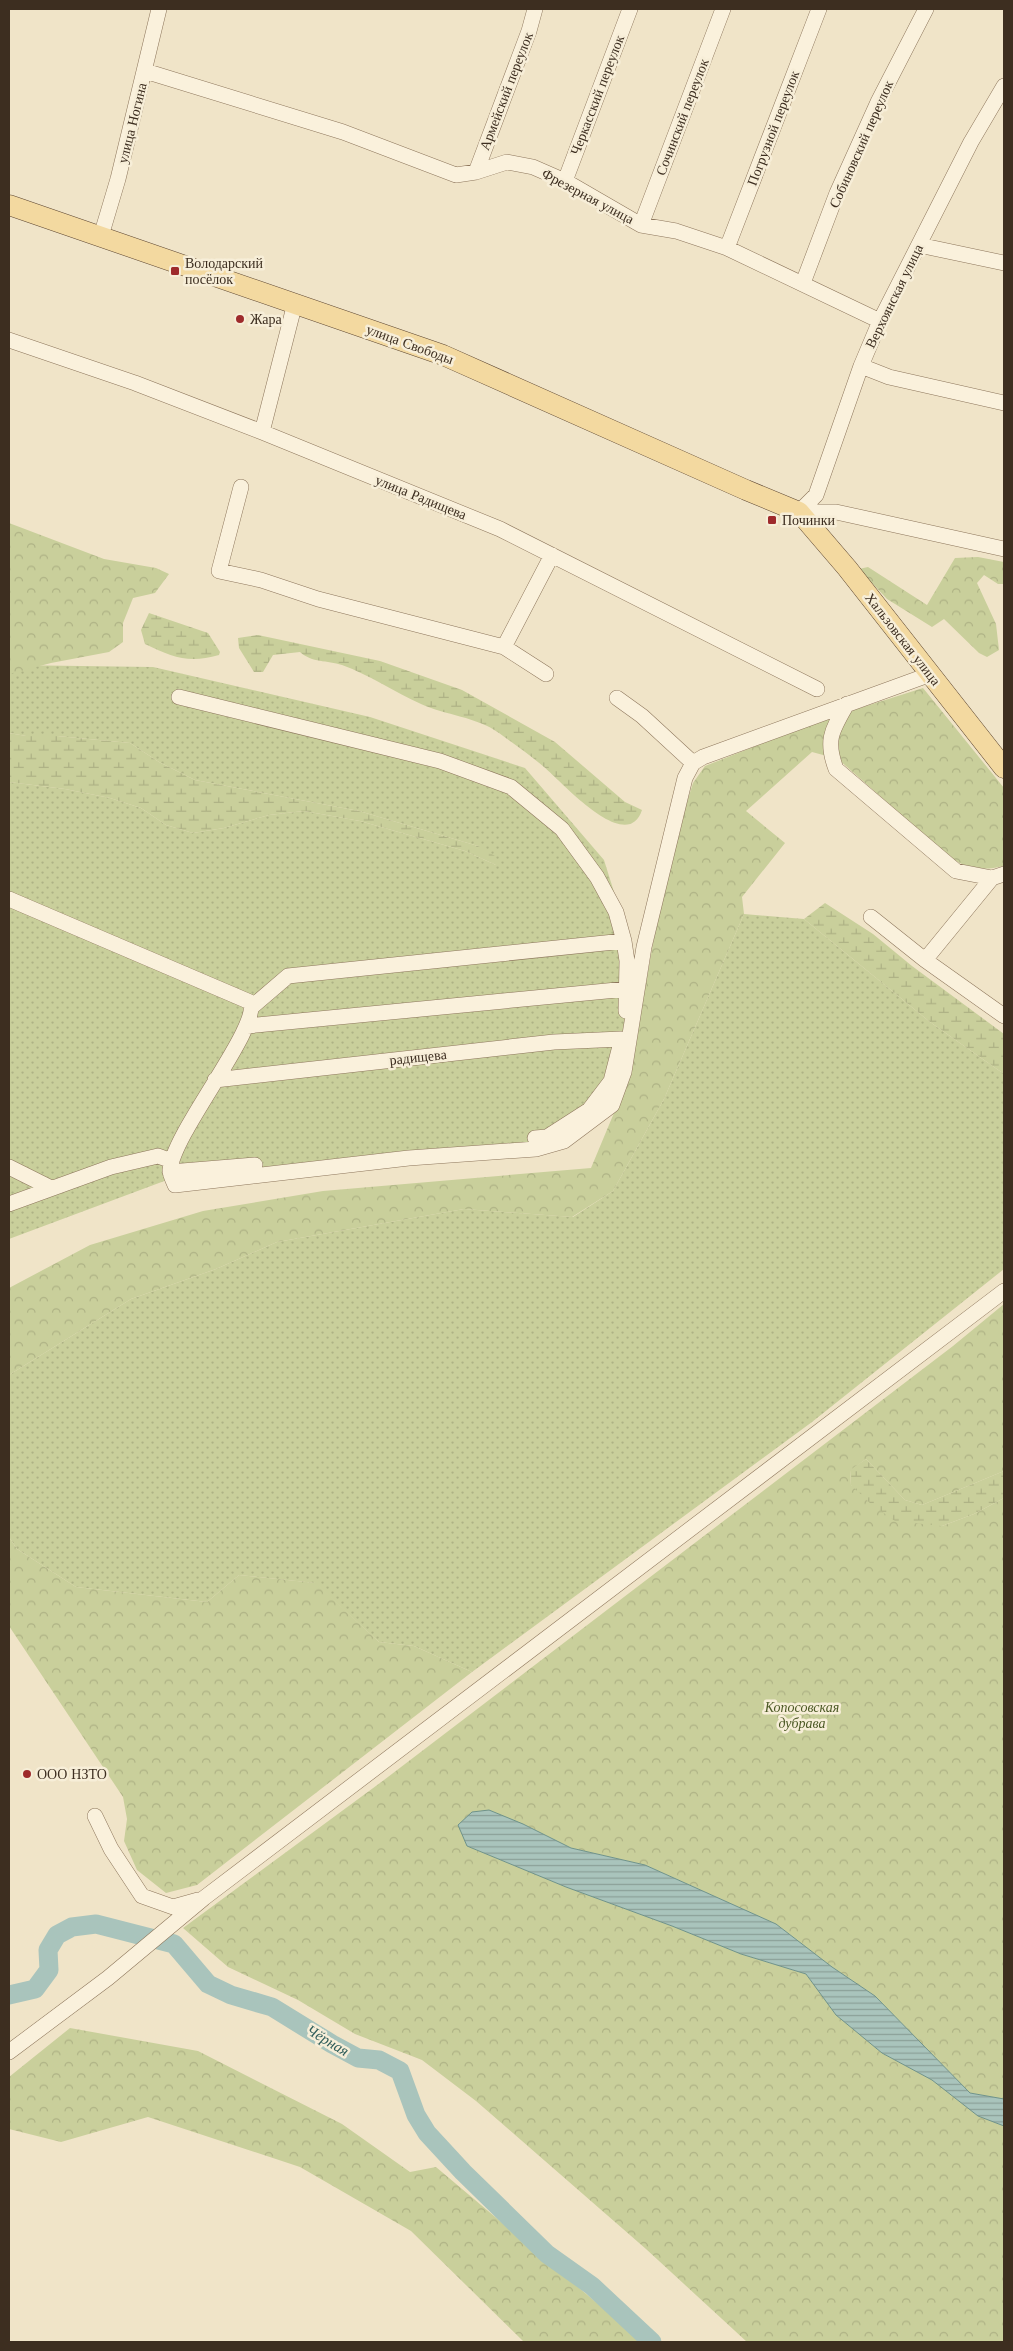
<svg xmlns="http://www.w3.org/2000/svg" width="1013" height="2351" viewBox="0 0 1013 2351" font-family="'Libre Baskerville',serif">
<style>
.green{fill:url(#green-dots)}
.forest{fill:url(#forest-crowns)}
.wetland{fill:url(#wetland-marsh)}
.water{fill:url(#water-rules);stroke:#6f938a}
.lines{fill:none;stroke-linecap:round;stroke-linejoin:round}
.river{stroke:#a9c4bc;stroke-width:19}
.minor-casing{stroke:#8d765c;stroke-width:16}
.major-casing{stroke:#5b4430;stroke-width:21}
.minor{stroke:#faf1dc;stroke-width:15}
.major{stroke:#f3d9a0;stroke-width:20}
.poi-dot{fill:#9e2a2b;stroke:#f7eed8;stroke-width:2}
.labels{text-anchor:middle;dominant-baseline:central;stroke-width:5;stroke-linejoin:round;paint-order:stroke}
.street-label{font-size:14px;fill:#3d2e20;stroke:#f7eed8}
.poi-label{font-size:14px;fill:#3d2e20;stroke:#f7eed8;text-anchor:start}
.park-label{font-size:14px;font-style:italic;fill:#4d5a26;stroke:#f7eed8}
.water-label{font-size:15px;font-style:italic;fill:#2f5d5a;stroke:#f7eed8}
</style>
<defs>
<pattern id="green-dots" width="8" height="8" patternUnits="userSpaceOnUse" patternTransform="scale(1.25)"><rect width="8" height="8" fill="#c9cf9b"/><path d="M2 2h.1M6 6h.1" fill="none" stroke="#aeb285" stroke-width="1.8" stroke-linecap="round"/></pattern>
<pattern id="forest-crowns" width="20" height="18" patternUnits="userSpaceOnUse" patternTransform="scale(1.25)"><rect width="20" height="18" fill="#c9cf9b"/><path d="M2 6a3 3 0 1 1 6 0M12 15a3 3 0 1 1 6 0" fill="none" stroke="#aeb285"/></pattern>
<pattern id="wetland-marsh" width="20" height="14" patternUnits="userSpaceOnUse" patternTransform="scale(1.25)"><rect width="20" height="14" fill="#c9cf9b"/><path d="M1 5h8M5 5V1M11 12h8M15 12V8" fill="none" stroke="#aeb285"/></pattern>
<pattern id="water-rules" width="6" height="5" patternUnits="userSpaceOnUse" patternTransform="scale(1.25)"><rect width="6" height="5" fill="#a9c4bc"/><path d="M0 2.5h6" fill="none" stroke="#8ba098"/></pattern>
</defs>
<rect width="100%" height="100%" fill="#f0e4c8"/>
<!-- green -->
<path class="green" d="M9,665L153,667L370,717L525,768L604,860L634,956L630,1034L618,1076L554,1140L167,1180L9,1239V782L65,789L110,798L141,808L166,825L193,833L224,828L269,815L304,811L360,821L465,851L496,865L478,846L359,811L195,780L159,762L130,743L57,736H26L9,733Z
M744,914L804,919L930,1022L1004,1074V1269L812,1422L472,1672L414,1646L379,1642L315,1583L239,1575L207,1602L76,1587L17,1549L9,1537V1375L131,1299L216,1269L277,1242L464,1209L573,1217L613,1191L664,1099Z"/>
<!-- forest -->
<path class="forest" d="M9,523L104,559L156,568L169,574L155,593L133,598L123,623V642L109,652L51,663L9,674Z
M978,557L1004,562V584H998L984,575L977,583L996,624L999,650L987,657L979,653L944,619L932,627L887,599L859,569L868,567L927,605L955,558Z
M923,688L1004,788V866C982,871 968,869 949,857L838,759L812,752L746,811L785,843L742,897L744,914L664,1099L613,1191L572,1217L464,1209L277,1242L216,1269L131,1299L9,1375V1288L90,1245L203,1211L323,1191L591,1168L629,1077L656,927L676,837L693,783L705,766L822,720Z
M1004,1304V1471L922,1505L905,1500L866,1459L850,1471L851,1485L942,1526L974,1514L1004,1498V2099L970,2093L875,1996L832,1967L776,1924L645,1865L571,1848L523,1824L467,1846L566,1887L672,1926L741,1954L806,1974L836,2015L882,2053L932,2080L978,2116L1004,2126V2342H747L646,2249L476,2101L422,2060L355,2034L298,2000L228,1967L183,1928L384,1780L953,1346Z
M9,1537L17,1549L76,1587L207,1602L239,1575L316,1583L379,1642L414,1646L472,1672L197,1885L166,1893L137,1870L124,1841L127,1819L123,1797L9,1626Z
M70,2028L198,2051L342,2124L410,2172L436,2167L643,2342H524L411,2231L300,2167L148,2117L61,2142L9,2129V2077Z"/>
<!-- wetland -->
<path class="wetland" d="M149,613L208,633L220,652L219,655C188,664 173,657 145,644L141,630Z
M258,635L380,661L462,690L555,742L625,802L642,810C627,856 561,781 544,767C530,755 514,744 499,733C477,717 445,715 421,704C394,692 370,675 342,665C327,660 312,663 300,652L273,655L263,672H254L239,648L238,638Z
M9,733L26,736H57L130,743L159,762L195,780L359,811L478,846L495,856L496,865L465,851L360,821L304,811L269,815L224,828L193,833L166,825L141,808L110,798L65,789L9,782Z
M825,903L873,934L912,966L1004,1034V1074L930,1022L804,919Z
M866,1459L905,1500L922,1505L1004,1471V1498L974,1514L942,1526L895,1521L871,1504L851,1485L850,1470Z"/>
<!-- water -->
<path class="water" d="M489,1810L523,1824L571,1848L645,1865L776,1924L832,1967L875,1996L970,2093L1004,2099V2126L978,2116L932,2080L882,2053L836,2015L806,1974L741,1954L672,1926L566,1887L467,1846L458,1825L472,1812Z"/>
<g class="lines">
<!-- river -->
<path class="river" d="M9,1995L35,1989L49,1970L48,1950L57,1935L72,1927L96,1924L174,1944L208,1984L231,1995L272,2007L332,2044L358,2058L379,2060L400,2071L416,2115L427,2133L463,2172L547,2254L592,2286L652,2342"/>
<!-- minor casing -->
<g class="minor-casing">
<path id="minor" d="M145,71L343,132L456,175L476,172L507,162L533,167L565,181L641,225L676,231L727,248L880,321
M476,172L529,31L535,9
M565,181L630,9
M641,225L723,9
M101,236L118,179L159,9
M919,245L1004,263
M727,248L819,9
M803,283L837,193L878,102L926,9
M9,340L135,383L262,432L500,529L817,689
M861,366L889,377L1004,403
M262,432L295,303
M241,487L219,571L261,580L318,599L504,647L546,674
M799,512L816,495L861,366L880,321L971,142L1004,86
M799,512H836L1004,549
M504,647L552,555
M179,697L440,761L511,787L562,829L597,877L616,912L624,941L627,961L626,1011
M617,698L642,716L693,763
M847,704C832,730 825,740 836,769L956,871L992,878
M9,899L250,1002C262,1026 173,1132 170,1170C170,1175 173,1180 175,1185L409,1158L536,1149L564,1141L612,1105L624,1072L644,947L685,778L693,763L703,757L931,674
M871,917L925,960L1004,1016
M925,960L992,878L1004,874
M253,1006L288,976L624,941
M247,1026L627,989
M215,1080L554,1042L621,1039
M535,1138L547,1137L589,1110L611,1081L620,1046
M9,1167L51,1188
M170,1172L255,1165
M9,1204L111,1167L158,1156L172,1161
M95,1816L111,1849L142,1896L173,1907L198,1900
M9,2052L108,1978L204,1898L1004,1291"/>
</g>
<!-- major casing -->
<g class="major-casing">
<path id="major" d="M9,205L443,355L746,490L799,512L847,568L1004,768"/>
</g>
<!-- minor -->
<use href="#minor" class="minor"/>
<!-- major -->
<use href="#major" class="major"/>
</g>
<!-- markers -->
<g class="poi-dot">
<rect x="170" y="266" width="10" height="10" rx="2.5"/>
<circle cx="240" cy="319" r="5"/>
<rect x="767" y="515" width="10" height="10" rx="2.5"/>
<circle cx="27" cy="1774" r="5"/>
</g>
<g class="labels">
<!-- street labels -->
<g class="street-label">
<text transform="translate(506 91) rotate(-69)">Армейский переулок</text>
<text transform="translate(597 95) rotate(-69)">Черкасский переулок</text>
<text transform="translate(682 117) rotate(-69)">Сочинский переулок</text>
<text transform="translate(132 123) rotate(-76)">улица Ногина</text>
<text transform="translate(773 128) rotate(-69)">Погрузной переулок</text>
<text transform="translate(861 144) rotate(-66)">Собиновский переулок</text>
<text transform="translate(588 196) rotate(28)">Фрезерная улица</text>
<text transform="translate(894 296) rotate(-64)">Верхоянская улица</text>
<text transform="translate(410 344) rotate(20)">улица Свободы</text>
<text transform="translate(421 497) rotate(22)">улица Радищева</text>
<text transform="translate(903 639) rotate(52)">Хальзовская улица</text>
<text transform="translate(418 1057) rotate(-6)">радищева</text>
</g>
<!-- poi labels -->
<g class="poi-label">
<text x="185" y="263">Володарский<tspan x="185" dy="16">посёлок</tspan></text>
<text x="250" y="319">Жара</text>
<text x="782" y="520">Починки</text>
<text x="37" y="1774">ООО НЗТО</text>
</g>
<!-- park labels -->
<g class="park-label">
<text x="802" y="1707">Копосовская<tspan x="802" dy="16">дубрава</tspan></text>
</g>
<!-- water labels -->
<g class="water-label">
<text transform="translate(328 2040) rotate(31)">Чёрная</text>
</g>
</g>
<!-- border -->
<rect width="1013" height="2351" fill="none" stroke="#3d2e20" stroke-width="20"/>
</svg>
